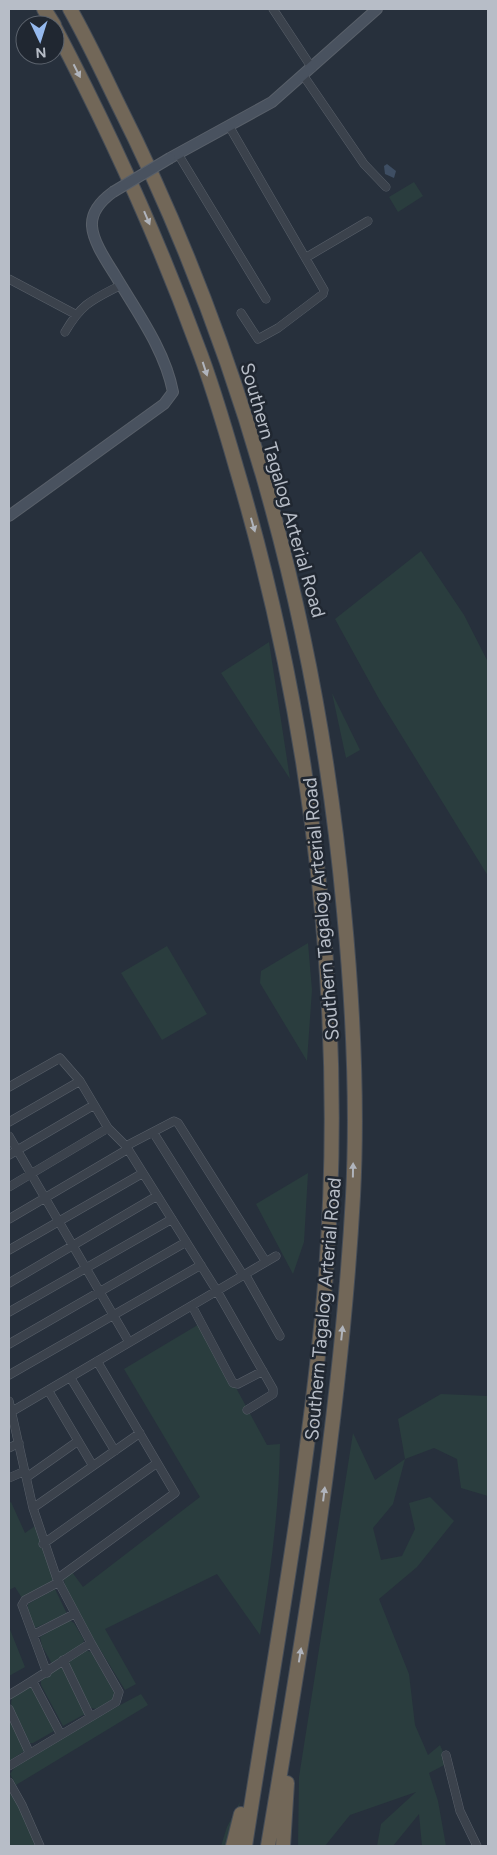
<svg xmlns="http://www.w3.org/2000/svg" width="497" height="1855" viewBox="0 0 497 1855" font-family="Figtree,sans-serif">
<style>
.green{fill:#2a3d3e}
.water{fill:#3e4e63}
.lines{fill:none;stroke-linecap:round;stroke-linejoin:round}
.street-casing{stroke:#59606a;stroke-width:9}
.secondary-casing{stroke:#59606a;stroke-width:12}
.highway-casing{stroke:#464d57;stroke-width:16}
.street{stroke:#3b424c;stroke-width:8}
.secondary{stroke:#49525f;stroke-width:10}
.highway{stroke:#726758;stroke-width:14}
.secondary-bridge-casing{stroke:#59606a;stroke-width:12;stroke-linecap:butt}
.secondary-bridge{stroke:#49525f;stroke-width:10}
.oneway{fill:#b0b4bc}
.labels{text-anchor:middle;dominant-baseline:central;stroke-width:5;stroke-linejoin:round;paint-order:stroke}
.street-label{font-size:19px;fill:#b7bdc7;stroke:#202731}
</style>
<rect width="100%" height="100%" fill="#27303c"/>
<!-- green -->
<path class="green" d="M414,182L423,196L398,212L389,197Z
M421,551L464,615L488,662V876L379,699L335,619Z
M269,642L290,779L221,673Z
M332,693L360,750L346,758Z
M308,943L312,990L307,1061L260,983L261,971Z
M167,946L207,1014L162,1040L121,973Z
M308,1173L304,1242L293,1274L256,1204Z
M201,1323L267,1445L280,1444C279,1509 271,1571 260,1635L217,1574L105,1629L136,1684L125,1690L93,1638L65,1586L64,1579L72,1572L83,1587L200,1497L124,1369Z
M441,1394L488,1396V1496L461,1488L457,1459L434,1448L405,1459L393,1504L373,1528L381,1560L402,1556L415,1529L409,1503L430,1497L454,1521L417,1567L379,1599L409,1674L415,1725L428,1755L440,1745L448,1763L429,1773L438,1801L446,1846H422L419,1814L393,1846H377L381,1824L416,1792L350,1815L325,1846H298L299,1777L353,1433L375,1480L405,1459L398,1419Z
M11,1502L25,1533L35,1526L53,1579L51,1583L22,1598L15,1587L9,1590V1503Z
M55,1589L67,1614L35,1628L28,1612V1604Z
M69,1620L74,1623L84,1640L83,1643L52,1664L42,1646L40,1637Z
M9,1627L25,1667L9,1676Z
M85,1650L91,1652L115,1694L114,1699L96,1709L91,1708L69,1664V1661Z
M60,1666H63L85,1710V1714L63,1726L41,1685V1681Z
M29,1687L34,1688L54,1731L33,1743H30L11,1704L12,1697Z
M141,1694L148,1705L16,1785L10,1774L14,1768L109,1711Z
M9,1716L26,1750L9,1761Z
M9,1792L20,1807L35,1846H9Z
M240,1802L230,1846H221L227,1827Z"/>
<!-- water -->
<path class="water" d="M387,164L396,171L394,178L385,174L384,166Z"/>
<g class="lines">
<!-- street casing -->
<g class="street-casing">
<path id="street" d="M273,9L312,68
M303,75L364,164L386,187
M229,126L324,290L323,294L278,328L258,339L241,313
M178,154L266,299
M307,257L368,221
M9,279L75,314
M65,332C82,303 92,300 121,285
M9,1087L60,1058L80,1081L108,1128L126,1146L217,1291L273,1389V1394L247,1410
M9,1122L80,1081
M153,1132L243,1275
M9,1136L129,1342
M126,1146L174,1121L178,1123L266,1262
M9,1155L94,1105
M9,1187L108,1128
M9,1219L128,1149
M9,1250L143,1173
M245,1274L280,1336
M9,1283L157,1196
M192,1306L233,1383L238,1384L263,1371
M9,1312L172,1219
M9,1344L186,1242
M9,1375L201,1265
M70,1377L115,1451
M48,1390L93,1466
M9,1401L33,1508L57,1579L175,1493L97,1361
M11,1412L276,1256
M9,1448L19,1443
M27,1477L78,1441
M9,1478L25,1471
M33,1508L140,1433
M43,1544L157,1463
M57,1579L91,1643
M33,1635L74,1614
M63,1660L90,1716
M47,1673L22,1605L25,1600L59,1582
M33,1682L60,1733
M9,1695C37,1679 63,1660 91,1643L119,1692L116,1702L9,1766
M9,1709L29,1752
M446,1755L460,1811L477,1846
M9,1782L22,1805L40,1846"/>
</g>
<!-- secondary casing -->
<g class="secondary-casing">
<path id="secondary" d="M170,158L272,102L377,9
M9,516L164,404L173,392C165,350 137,312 115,275C107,262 93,242 92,226C91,211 102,200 113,192"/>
</g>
<!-- highway casing -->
<g class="highway-casing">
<path id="highway" d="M44,9L54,25
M70,9C87,39 102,71 117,102C244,354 319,631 344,911C353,1006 358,1101 353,1196C341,1415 304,1631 268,1846
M55,28C109,131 157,236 197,345C213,386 225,428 237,470C315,734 348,1023 324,1297C307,1482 273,1664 245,1846
M233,1846L241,1814
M283,1846L287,1783"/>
</g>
<!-- street -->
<use href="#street" class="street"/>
<!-- secondary -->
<use href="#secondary" class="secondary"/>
<!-- highway -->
<use href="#highway" class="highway"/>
<!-- secondary-bridge casing -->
<g class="secondary-bridge-casing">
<path id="secondary-bridge" d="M113,192L170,158"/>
</g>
<!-- secondary-bridge -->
<use href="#secondary-bridge" class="secondary-bridge"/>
</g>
<!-- one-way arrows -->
<defs><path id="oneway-solid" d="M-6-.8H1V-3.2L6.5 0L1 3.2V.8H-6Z" transform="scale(1.25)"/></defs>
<g class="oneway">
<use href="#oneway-solid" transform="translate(77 71) rotate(63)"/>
<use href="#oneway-solid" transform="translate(147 218) rotate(67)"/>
<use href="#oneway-solid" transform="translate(205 369) rotate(72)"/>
<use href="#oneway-solid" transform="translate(253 525) rotate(74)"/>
<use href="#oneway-solid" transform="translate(353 1170) rotate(-89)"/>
<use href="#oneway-solid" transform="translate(342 1333) rotate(-84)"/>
<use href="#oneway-solid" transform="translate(324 1494) rotate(-83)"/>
<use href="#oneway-solid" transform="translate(300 1655) rotate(-81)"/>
</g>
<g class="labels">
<!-- street labels -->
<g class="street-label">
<text transform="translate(283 490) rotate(74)">Southern Tagalog Arterial Road</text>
<text transform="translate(321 909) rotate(-95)">Southern Tagalog Arterial Road</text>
<text transform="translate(323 1309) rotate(-85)">Southern Tagalog Arterial Road</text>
</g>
</g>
<!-- border -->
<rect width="497" height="1855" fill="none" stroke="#b7bdc7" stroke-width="20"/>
<!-- north arrow -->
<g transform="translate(40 40) rotate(176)"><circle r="24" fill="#202731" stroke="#5c636d"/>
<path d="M0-4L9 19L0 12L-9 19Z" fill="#95b9ee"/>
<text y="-8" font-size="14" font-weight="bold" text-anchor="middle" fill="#b7bdc7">N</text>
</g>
</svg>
